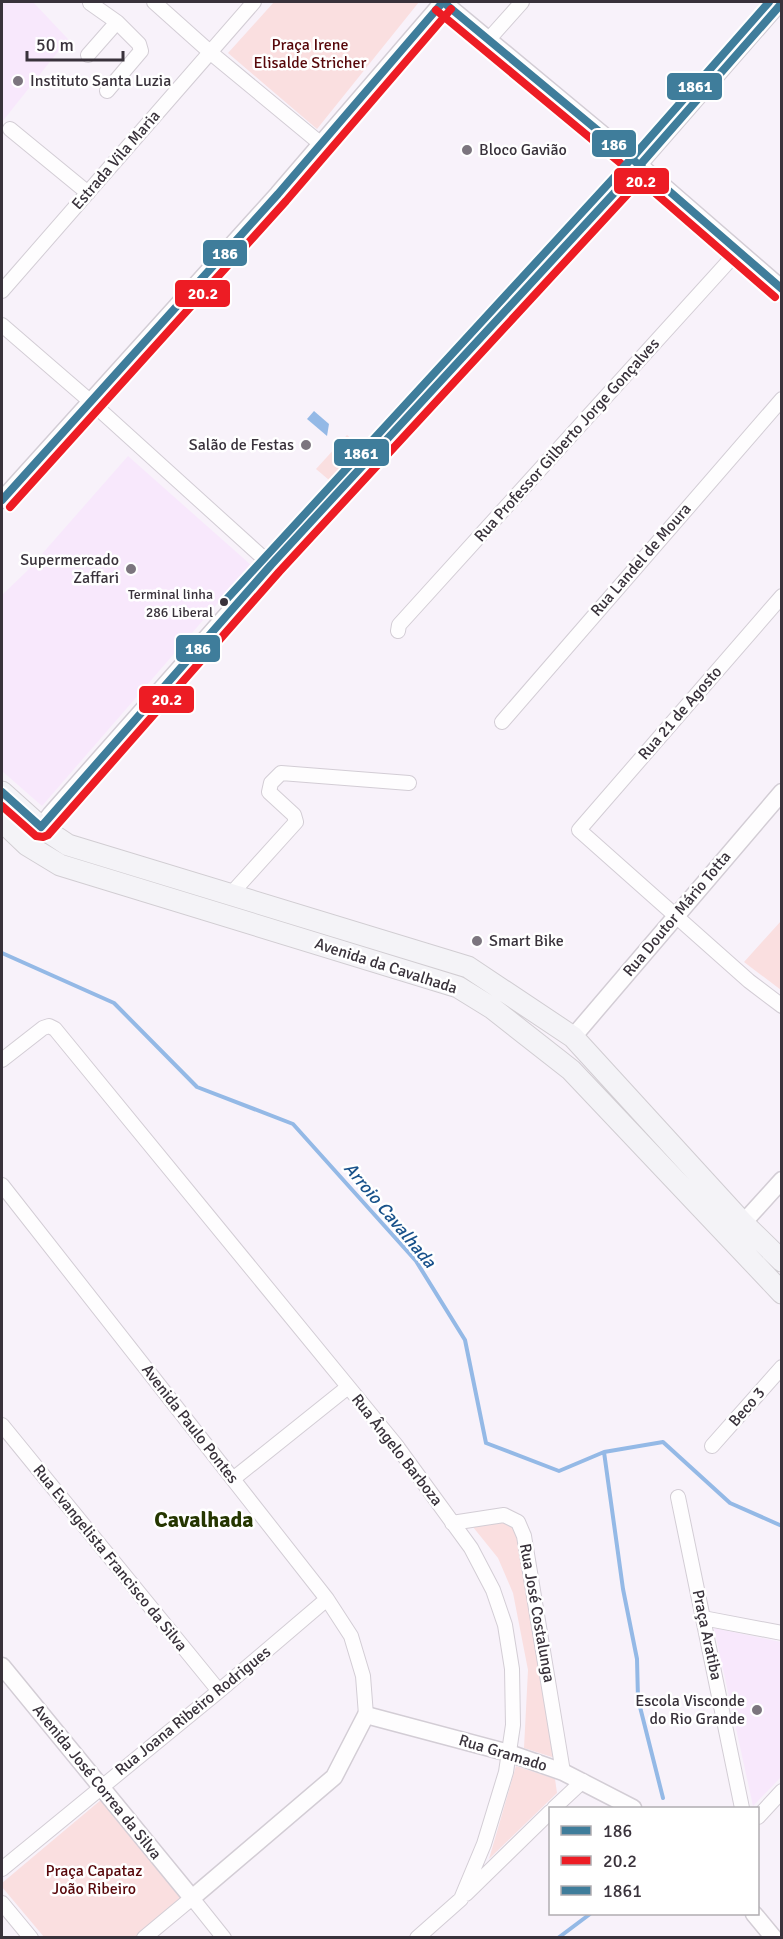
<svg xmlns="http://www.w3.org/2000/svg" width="783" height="1939" viewBox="0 0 783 1939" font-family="Signika,sans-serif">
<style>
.built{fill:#f8e8fc}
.green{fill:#fadfe0}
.water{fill:#94b9e6}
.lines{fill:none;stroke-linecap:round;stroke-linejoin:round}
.stream{stroke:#94b9e6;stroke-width:4}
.minor-casing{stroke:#d3cdd5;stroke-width:16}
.tertiary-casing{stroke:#d3cdd5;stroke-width:19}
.primary-casing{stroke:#d1cdd2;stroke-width:23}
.minor{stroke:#fefdfe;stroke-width:14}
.tertiary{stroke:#fefdfe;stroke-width:16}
.primary{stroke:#f4f3f7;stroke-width:21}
.bus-1-casing{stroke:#fff;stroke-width:12}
.bus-2-casing{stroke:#fff;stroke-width:12}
.bus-3-casing{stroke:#fff;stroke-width:12}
.bus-1{stroke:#3f7d9b;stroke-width:8}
.bus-2{stroke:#ed1c24;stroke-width:8}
.bus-3{stroke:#3f7d9b;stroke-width:8}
.poi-dot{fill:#7c757e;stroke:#fff;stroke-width:2}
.bus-dot{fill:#39323b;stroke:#fff;stroke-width:2}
.labels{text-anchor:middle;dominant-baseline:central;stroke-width:5;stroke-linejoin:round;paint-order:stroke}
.bus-label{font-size:14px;fill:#39323b;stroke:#fff;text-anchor:end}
.park-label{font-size:16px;fill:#57070a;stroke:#fff}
.poi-label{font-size:16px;fill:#39323b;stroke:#fff;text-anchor:start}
.street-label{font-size:16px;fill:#39323b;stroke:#fff}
.water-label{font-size:18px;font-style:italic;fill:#19528b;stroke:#fff}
.district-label{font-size:22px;font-weight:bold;fill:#253600;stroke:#fff}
.line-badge{stroke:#fff;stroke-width:2}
.badge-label{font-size:16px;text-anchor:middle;font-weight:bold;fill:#fff}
</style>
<rect width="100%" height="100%" fill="#f8f2fa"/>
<!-- built -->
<path class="built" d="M2,2H33L68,39L2,122Z
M128,456L251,565L42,806L2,771V595L27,571Z
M714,1628L781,1642V1777L753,1806Z"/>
<!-- green -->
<path class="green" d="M274,2H419L317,129L228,53Z
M347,435L360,446L329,480L316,469Z
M781,921V990L744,962Z
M499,1520L512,1525L517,1537L555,1758L524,1748L528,1670L513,1593L498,1558L473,1527Z
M516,1766L555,1779L557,1793L489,1859Z
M102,1799L184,1898L137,1937H44L2,1887V1883Z"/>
<!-- water -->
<path class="water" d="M314,411L329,424L327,436L307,419Z"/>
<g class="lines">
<!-- stream -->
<path class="stream" d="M2,953L114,1003L197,1087L293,1124L416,1261L465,1340L486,1443L559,1471L604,1452L663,1442L730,1503L782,1526
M604,1452L623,1589L637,1659L638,1699L663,1798
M558,1938L590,1914"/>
<!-- minor casing -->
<g class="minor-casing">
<path id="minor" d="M154,2L211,53L321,144
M489,39L522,2
M88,55L117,22L90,3
M107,91L141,51L139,44L117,22
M10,129L88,193
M640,165L782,2
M2,291L254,2
M2,325L91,402L271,565
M782,596L579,830L749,981L782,1006
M398,631L399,625L738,251
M502,722L782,399
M230,895L296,822L294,815L269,792L271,783L281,773L409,783
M2,1060L43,1028L49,1026L55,1029L396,1445L471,1548L493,1590L505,1625L512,1669L513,1725L506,1772L484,1844L461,1899L417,1938
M2,1185L327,1599L351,1636L363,1676L366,1715
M2,1425L219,1691
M712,1446L782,1367
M233,1479L348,1387
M678,1497L742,1808
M452,1523L504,1515L518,1522L524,1536L563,1772
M703,1618L782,1633
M554,1808L583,1781
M758,1817L782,1791
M2,1869L219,1691L327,1599
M466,1894L550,1812
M2,1903L31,1938
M144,1938L192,1898L224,1938"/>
</g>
<!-- tertiary casing -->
<g class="tertiary-casing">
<path id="tertiary" d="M443,2L631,158L782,289
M2,500L278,194L443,2
M27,845L51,814L271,565L640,165
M573,1037L782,792
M743,1223L782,1180
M2,1666L192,1898L334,1777L366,1715L509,1753L563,1772L633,1808
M754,1914L774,1938"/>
</g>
<!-- primary casing -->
<g class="primary-casing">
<path id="primary" d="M2,792L41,827L68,845L468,967L573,1037L743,1223L782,1261
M2,821L27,845L60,865L458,987L492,1008L571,1070L782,1293"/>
</g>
<!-- minor -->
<use href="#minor" class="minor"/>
<!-- tertiary -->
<use href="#tertiary" class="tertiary"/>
<!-- primary -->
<use href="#primary" class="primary"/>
<!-- bus-1 casing -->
<g class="bus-1-casing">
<path id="bus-1" d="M443,2L631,158L782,289
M2,500L278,194L443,2
M2,792L41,827L271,565L640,165L782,3"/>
</g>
<!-- bus-2 casing -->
<g class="bus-2-casing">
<path id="bus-2" d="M436,10L624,166L775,297
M10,507L286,201L451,9
M2,806L36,836L43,837L48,835L279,572L648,172"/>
</g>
<!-- bus-3 casing -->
<g class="bus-3-casing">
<path id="bus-3" d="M224,602L632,158L769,2"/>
</g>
<!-- bus-1 -->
<use href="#bus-1" class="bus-1"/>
<!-- bus-2 -->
<use href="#bus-2" class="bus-2"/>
<!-- bus-3 -->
<use href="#bus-3" class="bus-3"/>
</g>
<!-- markers -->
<g class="poi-dot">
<circle cx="18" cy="81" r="6"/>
<circle cx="467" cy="150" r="6"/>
<circle cx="306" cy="445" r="6"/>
<circle cx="131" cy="569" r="6"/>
<circle cx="477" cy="941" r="6"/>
<circle cx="757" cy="1710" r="6"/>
</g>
<circle class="bus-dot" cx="224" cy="602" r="5"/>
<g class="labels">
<!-- bus labels -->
<g class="bus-label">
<text x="213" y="594">Terminal linha<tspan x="213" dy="18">286 Liberal</tspan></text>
</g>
<!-- park labels -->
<g class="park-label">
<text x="310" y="45">Praça Irene<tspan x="310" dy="18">Elisalde Stricher</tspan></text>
<text x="94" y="1871">Praça Capataz<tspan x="94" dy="18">João Ribeiro</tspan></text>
</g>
<!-- poi labels -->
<g class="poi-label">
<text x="30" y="81">Instituto Santa Luzia</text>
<text x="479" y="150">Bloco Gavião</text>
<text x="294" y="445" text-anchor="end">Salão de Festas</text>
<text x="119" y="560" text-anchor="end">Supermercado<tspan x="119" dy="18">Zaffari</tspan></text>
<text x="489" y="941">Smart Bike</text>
<text x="745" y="1701" text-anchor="end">Escola Visconde<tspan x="745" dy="18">do Rio Grande</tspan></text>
</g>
<!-- street labels -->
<g class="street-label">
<text transform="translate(116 160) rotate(-49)">Estrada Vila Maria</text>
<text transform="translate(567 440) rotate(-48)">Rua Professor Gilberto Jorge Gonçalves</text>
<text transform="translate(641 560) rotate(-49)">Rua Landel de Moura</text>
<text transform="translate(680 713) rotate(-49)">Rua 21 de Agosto</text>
<text transform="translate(677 914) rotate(-50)">Rua Doutor Mário Totta</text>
<text transform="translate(386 966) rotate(18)">Avenida da Cavalhada</text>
<text transform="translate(747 1407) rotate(-49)">Beco 3</text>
<text transform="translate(190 1424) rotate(52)">Avenida Paulo Pontes</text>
<text transform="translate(397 1450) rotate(52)">Rua Ângelo Barboza</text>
<text transform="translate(110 1558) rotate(51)">Rua Evangelista Francisco da Silva</text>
<text transform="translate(537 1613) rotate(80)">Rua José Costalunga</text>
<text transform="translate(707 1635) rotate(78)">Praça Aratiba</text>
<text transform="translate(193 1711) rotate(-39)">Rua Joana Ribeiro Rodrigues</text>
<text transform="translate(503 1753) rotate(17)">Rua Gramado</text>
<text transform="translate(97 1782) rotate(51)">Avenida José Correa da Silva</text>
</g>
<!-- water labels -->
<g class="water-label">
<text transform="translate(390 1215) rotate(50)">Arroio Cavalhada</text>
</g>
<!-- district labels -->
<g class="district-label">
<text x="204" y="1519">Cavalhada</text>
</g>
</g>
<g class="line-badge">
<rect x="666" y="72" width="57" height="29" rx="6" fill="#3f7d9b"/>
<rect x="591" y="129" width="46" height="29" rx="6" fill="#3f7d9b"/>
<rect x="613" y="167" width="57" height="28" rx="6" fill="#ed1c24"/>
<rect x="202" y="239" width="46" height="28" rx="6" fill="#3f7d9b"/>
<rect x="174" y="279" width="57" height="29" rx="6" fill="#ed1c24"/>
<rect x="333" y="438" width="57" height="29" rx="6" fill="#3f7d9b"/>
<rect x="175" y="634" width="46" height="29" rx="6" fill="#3f7d9b"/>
<rect x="138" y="685" width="57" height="29" rx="6" fill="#ed1c24"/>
</g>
<g class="badge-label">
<text x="695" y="92">1861</text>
<text x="614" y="150">186</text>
<text x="641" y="187">20.2</text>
<text x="225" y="259">186</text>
<text x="203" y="299">20.2</text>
<text x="361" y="459">1861</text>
<text x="198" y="654">186</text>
<text x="167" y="705">20.2</text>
</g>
<!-- border -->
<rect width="783" height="1939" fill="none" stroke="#39323b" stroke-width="6"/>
<!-- legend -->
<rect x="549" y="1807" width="210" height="108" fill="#ffffff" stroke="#b0adb1" stroke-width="1.5"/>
<rect x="561" y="1826" width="30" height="9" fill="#3f7d9b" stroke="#b0adb1" stroke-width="1.5"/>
<text x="603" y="1837" font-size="18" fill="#39323b">186</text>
<rect x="561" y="1856" width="30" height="9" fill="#ed1c24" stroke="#b0adb1" stroke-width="1.5"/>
<text x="603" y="1867" font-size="18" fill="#39323b">20.2</text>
<rect x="561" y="1886" width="30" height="9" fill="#3f7d9b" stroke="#b0adb1" stroke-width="1.5"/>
<text x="603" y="1897" font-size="18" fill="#39323b">1861</text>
<!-- scale -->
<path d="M27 51v9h96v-9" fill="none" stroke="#39323b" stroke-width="3"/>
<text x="36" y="51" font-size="18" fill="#39323b" stroke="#ffffff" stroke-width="4.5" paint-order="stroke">50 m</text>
</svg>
